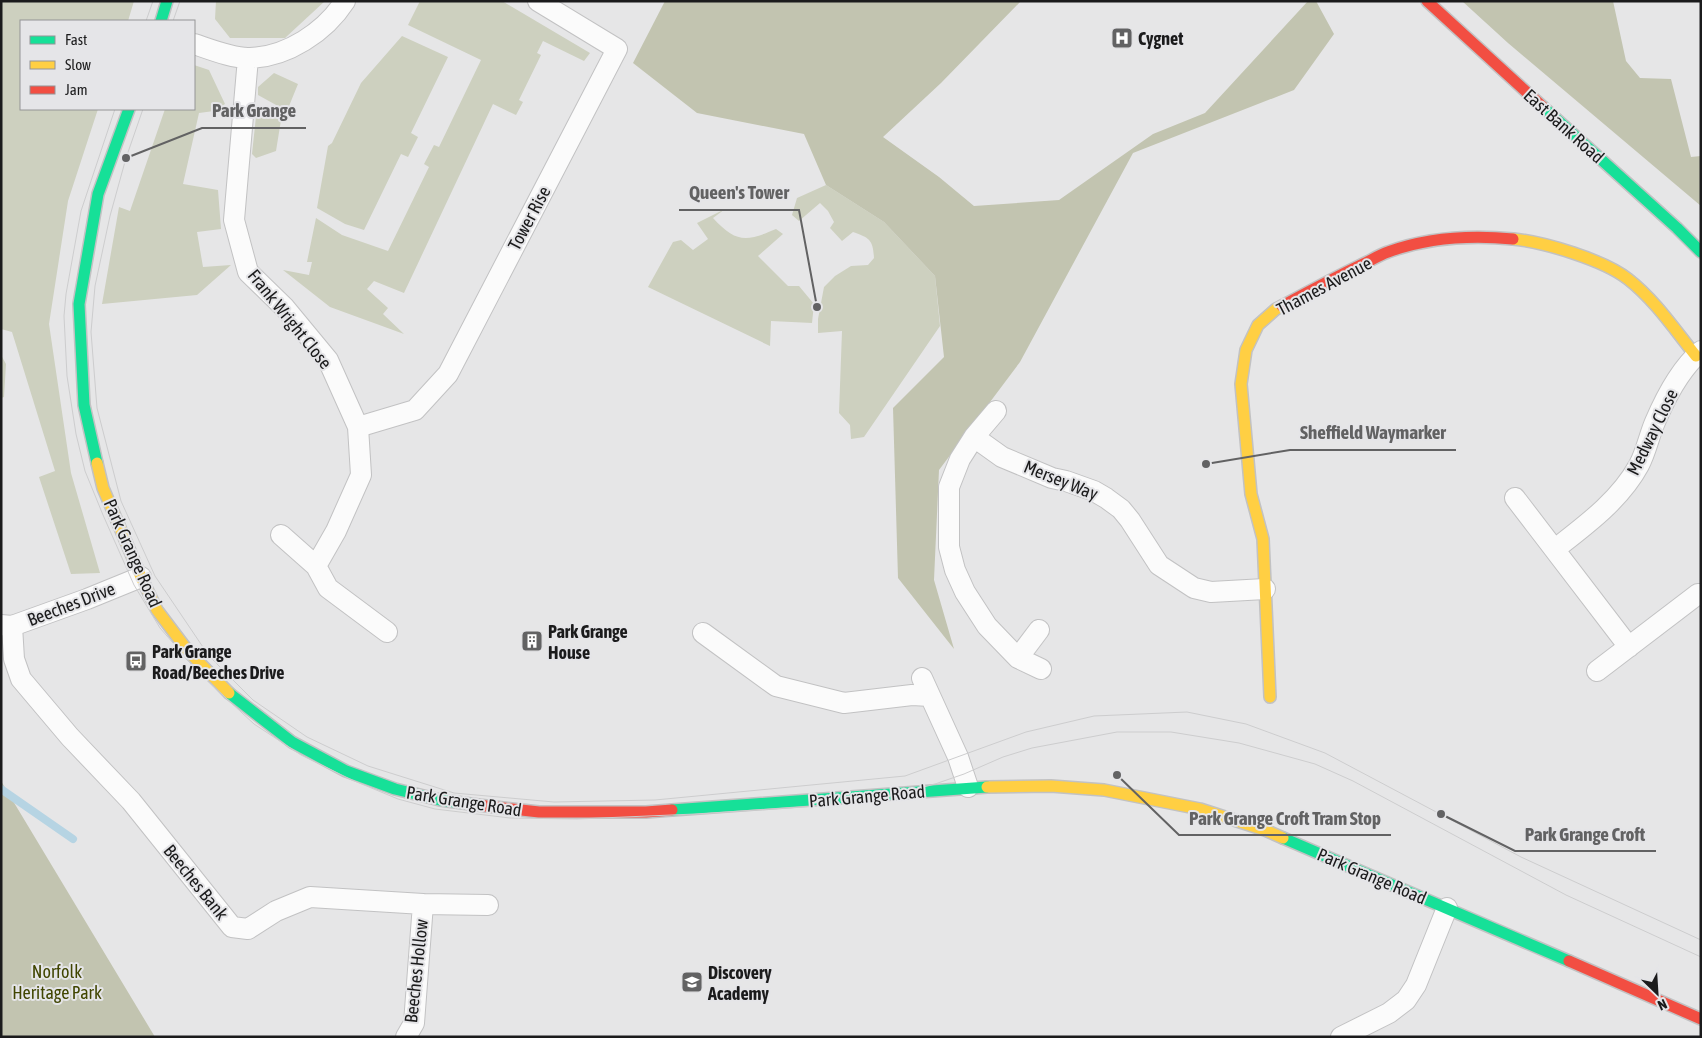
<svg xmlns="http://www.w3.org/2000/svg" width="1702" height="1038" viewBox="0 0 1702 1038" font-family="'Asap Condensed',sans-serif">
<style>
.green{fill:#cdd0bf}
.forest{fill:#c2c4b0}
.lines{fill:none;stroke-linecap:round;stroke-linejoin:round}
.stream{stroke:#b6d4e3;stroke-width:8}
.street-casing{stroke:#c2c2c3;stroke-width:22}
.fast-casing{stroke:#c2c2c3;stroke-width:14}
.slow-casing{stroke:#c2c2c3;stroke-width:14}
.jam-casing{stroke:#c2c2c3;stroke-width:14}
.street{stroke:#fbfbfb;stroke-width:20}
.fast{stroke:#16e098;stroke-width:11}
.slow{stroke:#ffcf43;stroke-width:11}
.jam{stroke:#f24e42;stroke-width:11}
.tram{stroke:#cdcdce;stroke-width:1}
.labels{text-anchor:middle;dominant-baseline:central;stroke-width:4;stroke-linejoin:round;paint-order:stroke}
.poi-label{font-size:18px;font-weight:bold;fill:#1b1b1c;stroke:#e5e5e8;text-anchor:start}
.street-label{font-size:18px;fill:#1b1b1c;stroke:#e5e5e8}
.park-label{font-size:18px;fill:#404501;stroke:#e5e5e8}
.leader{fill:none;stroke:#626263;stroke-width:2}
.callout-dot{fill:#626263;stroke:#e5e5e8;stroke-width:2}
.callout-label{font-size:19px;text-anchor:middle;font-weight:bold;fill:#626263;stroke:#e5e5e8;stroke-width:4;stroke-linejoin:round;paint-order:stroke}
</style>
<rect width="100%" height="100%" fill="#e6e6e7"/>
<!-- green -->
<path class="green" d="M1,1H134L128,21H21V109H98L68,201L49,324L71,473L100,573L71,574L39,477L55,471L12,332L1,329Z
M216,1H325L285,38H230L215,19Z
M420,1H502L590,53L584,61L543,41L537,53L541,55L519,100L523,102L516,115L493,104L404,293L374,281L367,289L388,308L383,314L404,334L330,307L283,270L309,275L312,262H307L316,218L342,235L388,251L429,167L424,164L434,145L439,147L481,60L408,25Z
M402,36L448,57L411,133L418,137L408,157L401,154L364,230L345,224L317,208L328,146L332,143L361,83Z
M194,65L209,70L225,104L214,111L199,113L183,184L218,190L221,229L197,232L203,267L231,265L197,295L102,304L119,207L130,211L165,109H194Z
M274,73L298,84L287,111L258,95V87Z
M257,107L281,120L276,151L256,158L252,154Z
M826,185L884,222L935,276L940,326L864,437L851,439L850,425L839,413L842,331L818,333V319L824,287L835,276L851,266L868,265L874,258C873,240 870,238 853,232L842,241L830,228L834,222L828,211L820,203L799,221L792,215L797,198Z
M725,209L713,218C736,243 746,242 776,229L783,234L758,256L788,286H799L814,304L812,323L771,321L770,346L648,287L673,242L681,240L693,250L708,239L697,223Z
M1,355L6,364L4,397L1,398Z"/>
<!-- forest -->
<path class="forest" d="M665,1H1021L941,83L883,137L939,177L974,206L1059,200L1153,134L1205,113L1308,1H1316L1334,34L1294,90L1133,153L1020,362L939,470L934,580L954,649L898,578L893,408L944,357L935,276L884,222L826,185L804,134L697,113L633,63Z
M1462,1H1613L1626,61L1640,78L1671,79L1691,157L1701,156V206L1508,43Z
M1,781L155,1037H1Z"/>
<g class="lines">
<!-- stream -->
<path class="stream" d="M1,789L73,839"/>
<!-- street casing -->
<g class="street-casing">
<path id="street" d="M194,44C209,49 234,59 250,58C287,57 325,32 345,1
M248,58L234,220L248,272L285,308L328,360L358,427L361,475L336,531L316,566L328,588L387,632
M996,411L974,437L960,459L949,487V547L955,570L965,592L987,626L1018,658L1041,669
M358,427L415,410L448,374L617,49L538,1
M974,437L1002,457L1052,478L1066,481L1094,491L1106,498L1121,509L1130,520L1159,565L1194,588L1211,592L1265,589
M1515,498L1629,647
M281,535L316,566
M1555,549C1586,525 1620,500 1639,465C1646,452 1649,436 1655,422C1666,396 1680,369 1701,351
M1,625L12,626L87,599L141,577
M12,626L14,659L21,679L70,737L131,801L232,927L248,929L276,911L310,897L423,904L488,905
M703,633L776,686L844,703L912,695L930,696
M1018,658L1039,630
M1597,671L1698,594
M922,678L958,757L968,787
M406,1037L414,1023L423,904
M1341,1037L1389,1013L1406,1000L1416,985L1447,908"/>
</g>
<!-- fast casing -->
<g class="fast-casing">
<path id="fast" d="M161,21L167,1
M1543,107L1677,228L1701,252
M97,463L84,405L79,304L98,194L129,109
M229,693L292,742L346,771L395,789L440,800L478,805
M672,810L987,787
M1283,838L1569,961"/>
</g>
<!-- slow casing -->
<g class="slow-casing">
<path id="slow" d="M1513,239C1544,242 1604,260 1628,279C1655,300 1675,330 1696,356
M97,463L103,488L141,577L157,610L188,651L229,693
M1270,697L1263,539L1251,494L1241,384L1246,350L1258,325L1276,309L1282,306
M987,787L1051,786L1104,790L1200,809L1265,830L1283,838"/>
</g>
<!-- jam casing -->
<g class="jam-casing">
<path id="jam" d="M1427,1L1543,107
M1282,306C1308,292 1334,278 1361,265C1370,261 1379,255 1388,252C1429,237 1471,235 1513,239
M478,805L539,812H646L672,810
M1569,961L1701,1019"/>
</g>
<!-- street -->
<use href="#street" class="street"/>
<!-- fast -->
<use href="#fast" class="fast"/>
<!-- slow -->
<use href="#slow" class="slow"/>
<!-- jam -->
<use href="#jam" class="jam"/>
<!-- tram -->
<path class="tram" d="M146,21L153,1
M173,21L180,1
M115,109L81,211L66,294L64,316L67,376L76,434L85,471L103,515L134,585L160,628L200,674L254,724L301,755L352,780L398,799L435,809L510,818L577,819L695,814L863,803L935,784L964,774L1003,757L1032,748L1117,732H1171L1239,743L1315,764L1353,781L1566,895L1701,957
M143,109L126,158L110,216L95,286L91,332L97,408L121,501L155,576L209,656L253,700L307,737L368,766L454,793L554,802L655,800L905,776L1026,732L1094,716L1187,712L1246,724L1325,753L1521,857L1701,940"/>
</g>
<!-- icons -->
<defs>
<g id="hospital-square" transform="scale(1.125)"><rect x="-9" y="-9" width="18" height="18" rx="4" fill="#626263" stroke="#e5e5e8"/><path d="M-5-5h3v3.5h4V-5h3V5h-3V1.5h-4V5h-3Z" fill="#fff"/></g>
<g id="building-square" transform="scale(1.125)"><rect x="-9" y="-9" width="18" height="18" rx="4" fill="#626263" stroke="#e5e5e8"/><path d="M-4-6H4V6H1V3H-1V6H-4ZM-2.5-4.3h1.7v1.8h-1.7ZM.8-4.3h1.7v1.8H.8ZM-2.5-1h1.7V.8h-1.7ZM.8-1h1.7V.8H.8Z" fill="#fff"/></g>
<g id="bus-square" transform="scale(1.125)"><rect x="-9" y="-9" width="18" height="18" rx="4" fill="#626263" stroke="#e5e5e8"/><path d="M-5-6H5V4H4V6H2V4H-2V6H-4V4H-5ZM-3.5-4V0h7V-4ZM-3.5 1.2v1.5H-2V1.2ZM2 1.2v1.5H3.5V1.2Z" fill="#fff"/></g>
<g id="school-square" transform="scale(1.125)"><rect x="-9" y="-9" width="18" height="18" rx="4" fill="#626263" stroke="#e5e5e8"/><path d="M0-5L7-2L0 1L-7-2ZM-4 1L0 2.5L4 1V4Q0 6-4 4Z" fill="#fff"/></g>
</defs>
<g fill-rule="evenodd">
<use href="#hospital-square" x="1122" y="38"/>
<use href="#building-square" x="532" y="641"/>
<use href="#bus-square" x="136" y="661"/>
<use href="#school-square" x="692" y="982"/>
</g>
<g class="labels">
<!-- poi labels -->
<g class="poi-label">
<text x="1138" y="38">Cygnet</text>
<text x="548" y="631">Park Grange<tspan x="548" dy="21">House</tspan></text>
<text x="152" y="651">Park Grange<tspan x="152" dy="21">Road/Beeches Drive</tspan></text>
<text x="708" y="972">Discovery<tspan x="708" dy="21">Academy</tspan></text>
</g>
<!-- street labels -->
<g class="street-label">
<text transform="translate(1564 126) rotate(42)">East Bank Road</text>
<text transform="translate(529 218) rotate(-62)">Tower Rise</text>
<text transform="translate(1324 286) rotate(-28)">Thames Avenue</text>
<text transform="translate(290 319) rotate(51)">Frank Wright Close</text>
<text transform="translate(1652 432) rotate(-64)">Medway Close</text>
<text transform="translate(1061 480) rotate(22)">Mersey Way</text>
<text transform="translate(133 553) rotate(66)">Park Grange Road</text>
<text transform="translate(71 604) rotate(-21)">Beeches Drive</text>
<text transform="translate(867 796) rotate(-5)">Park Grange Road</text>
<text transform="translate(464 801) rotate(9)">Park Grange Road</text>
<text transform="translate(1372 876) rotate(23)">Park Grange Road</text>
<text transform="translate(196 882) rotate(51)">Beeches Bank</text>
<text transform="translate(416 971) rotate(-84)">Beeches Hollow</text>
</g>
<!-- park labels -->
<g class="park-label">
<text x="57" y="971">Norfolk<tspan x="57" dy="21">Heritage Park</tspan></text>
</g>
</g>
<!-- callouts -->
<path class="leader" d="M126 158L202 128H306M817 307L799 210H679M1206 464L1290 450H1456M1117 775L1179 835H1391M1441 814L1515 851H1656"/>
<g class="callout-dot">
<circle cx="126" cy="158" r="5"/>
<circle cx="817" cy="307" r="5"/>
<circle cx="1206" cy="464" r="5"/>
<circle cx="1117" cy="775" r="5"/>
<circle cx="1441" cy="814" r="5"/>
</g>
<g class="callout-label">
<text x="254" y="117">Park Grange</text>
<text x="739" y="199">Queen's Tower</text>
<text x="1373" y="439">Sheffield Waymarker</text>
<text x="1285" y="825">Park Grange Croft Tram Stop</text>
<text x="1585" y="841">Park Grange Croft</text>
</g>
<!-- border -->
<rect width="1702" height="1038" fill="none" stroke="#1b1b1c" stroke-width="5"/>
<!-- legend -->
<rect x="20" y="20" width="175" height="90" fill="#e5e5e8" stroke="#949496"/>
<rect x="30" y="36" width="25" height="8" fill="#16e098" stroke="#949496"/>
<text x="65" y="45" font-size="15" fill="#1b1b1c">Fast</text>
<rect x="30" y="61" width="25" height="8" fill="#ffcf43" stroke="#949496"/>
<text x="65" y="70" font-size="15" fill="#1b1b1c">Slow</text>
<rect x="30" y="86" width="25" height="8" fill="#f24e42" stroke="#949496"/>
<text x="65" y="95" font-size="15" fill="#1b1b1c">Jam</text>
<!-- north arrow -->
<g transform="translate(1657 993) rotate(155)" stroke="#e5e5e8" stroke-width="4" paint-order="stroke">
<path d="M0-4L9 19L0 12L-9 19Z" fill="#1b1b1c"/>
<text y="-8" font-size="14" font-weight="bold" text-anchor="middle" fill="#1b1b1c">N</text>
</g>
</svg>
